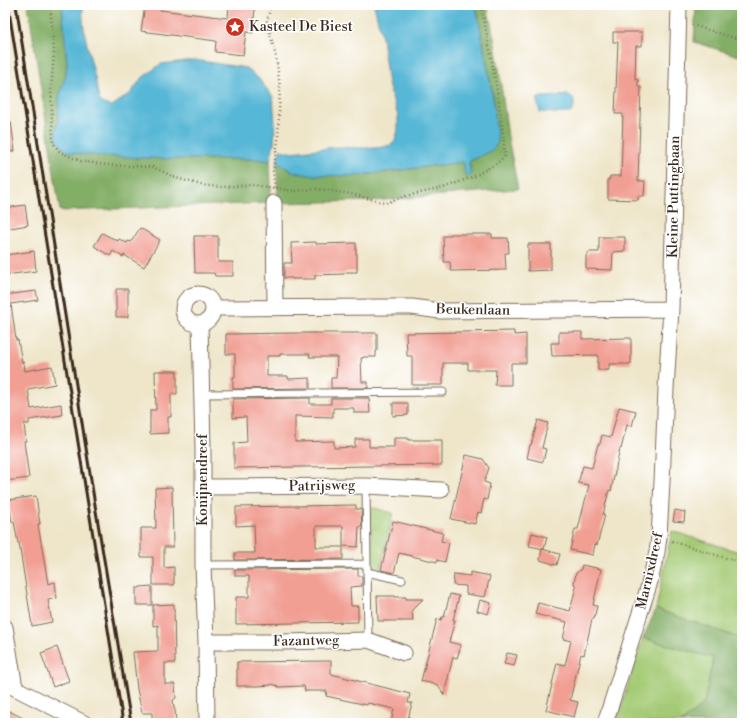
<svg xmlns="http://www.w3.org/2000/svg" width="747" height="728" viewBox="0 0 747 728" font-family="'Libre Bodoni',serif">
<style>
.green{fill:#a4ca75;stroke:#707a4a}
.forest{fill:#83ae66;stroke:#5f6c42}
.water{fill:#57b7d6;stroke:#49707a}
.building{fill:#f19e93}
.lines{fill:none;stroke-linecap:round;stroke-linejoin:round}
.lane-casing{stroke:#7a6c5a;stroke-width:9}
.street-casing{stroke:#7a6c5a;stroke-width:17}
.path{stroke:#7a6c5a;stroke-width:2.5;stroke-dasharray:1 3;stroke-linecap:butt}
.lane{stroke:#fff;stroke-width:7}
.street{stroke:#fff;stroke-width:15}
.rail{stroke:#3b2a1e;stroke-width:3}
.labels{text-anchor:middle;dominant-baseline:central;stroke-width:3;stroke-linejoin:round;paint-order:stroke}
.poi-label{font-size:14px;fill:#3b2a1e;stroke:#fff;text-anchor:start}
.street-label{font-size:14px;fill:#3b2a1e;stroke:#fff}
</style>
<rect width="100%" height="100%" fill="#fff"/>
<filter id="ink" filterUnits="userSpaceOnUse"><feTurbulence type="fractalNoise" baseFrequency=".025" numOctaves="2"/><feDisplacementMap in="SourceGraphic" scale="8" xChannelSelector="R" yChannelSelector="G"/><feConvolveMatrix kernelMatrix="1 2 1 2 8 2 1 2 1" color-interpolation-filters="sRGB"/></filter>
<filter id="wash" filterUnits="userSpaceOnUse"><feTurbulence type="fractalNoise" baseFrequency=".012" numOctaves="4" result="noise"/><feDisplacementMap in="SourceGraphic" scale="16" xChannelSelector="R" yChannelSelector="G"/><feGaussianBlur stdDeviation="0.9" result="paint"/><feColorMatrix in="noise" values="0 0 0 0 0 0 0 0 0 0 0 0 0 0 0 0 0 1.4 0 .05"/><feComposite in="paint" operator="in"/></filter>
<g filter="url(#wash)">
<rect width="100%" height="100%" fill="#efe6ca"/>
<!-- green -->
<path class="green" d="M370,507L393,513L380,571L372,569Z
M672,531L742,553V639L656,609Z
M643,638L713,658L704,703L681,723H616Z"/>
<!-- forest -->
<path class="forest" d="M28,5H62L67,63L66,74L62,87L59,98L58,120L56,132L136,158L256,159L270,161L271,189L270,203L60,211Z
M476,5H487L494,38L499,69L508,137L518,189L489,191L373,201L278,203L277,162L291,171L308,175L355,176L463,162L464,165L465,171L471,168L469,163L472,160L493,150V97Z
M696,5H742V57L694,42Z
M656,609L742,639V655L738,662L742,663V695L736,723H681L704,703L713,658L643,638Z"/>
<!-- water -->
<path class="water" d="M62,5H83C81,30 90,54 95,78C97,84 97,98 101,102C104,105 108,105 112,106L130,94L142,78L161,64L195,60L246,68L258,78L273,97L275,125L274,143L270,161L256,159H166L99,156L74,153L67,151L62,147L57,139L56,132L58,120L59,98L62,87L66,74L67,63Z
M374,5H476L493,97L498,142L493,150L472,160L469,162L471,174L469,176L465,175L464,165L463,162L355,176L308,175L291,171L277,162L280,150L291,152L337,147L364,148H376L383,147L391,145L395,141L398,130V116L388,84L382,37Z
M569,95C573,97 574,98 574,103C574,105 574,110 571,112C568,115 545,112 540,112L537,102L538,98L541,97H548Z"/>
<g id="blocks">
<!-- building -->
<path class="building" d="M145,5H161L160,10L228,18L229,5H255L254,20H255L253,33L246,32L243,55L215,52L216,41L141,31Z
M613,32H642V46H636L635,79L638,80V87H641L638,181H645L644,196H638V200L608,199V179H610V176H621L623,114H615L618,42H613Z
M11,122L15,151L5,152V123Z
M25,205L28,225L5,229V208Z
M140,228L160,240L144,267L124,255L123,257L113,251L110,256L94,246L102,233L118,241L119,239L127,243L128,241L131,242Z
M450,234H492V238H508L509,253H505L506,270L451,271L450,262H444L443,236H450Z
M194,236H218V262H233V276H215L214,273H195Z
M599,237H625V251L613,252L612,270L586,269V256L589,252H599Z
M316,242V244L356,243V254H357V272H346L344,273V274L315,275V279H292V278H284V263H292L291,243Z
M528,244H551V270L528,271Z
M34,251L36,271L5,275V255Z
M116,289H128V317H116Z
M36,291L38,300L11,304L16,340H18L22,363L24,362L25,371L52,366L55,384L28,389L31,409L61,404L62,415L29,420V424H24L26,441H24L29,478L5,481V295Z
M514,331V335L526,334V363H511V385H495L496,370H468V363H443V385H412V356H407L406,333Z
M559,332H582V339L631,338V364H609V370H598V355L552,356L551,343H559Z
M294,333H377V351H376V357H363V358H361L362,382H368V388H331V378H336L337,357H309L310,354H280V356H267V376H288V379L310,378V388L233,389V377H235V354H226V334Z
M155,371H177V394H171V417H168V433L150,434V410H156Z
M310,398V404H331V398H369L370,413H354V408H333V417L295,416V442L334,441V448L355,447V439H369V447H394V438H408V440H442V465L234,468V443L247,442L246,417L233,418V399Z
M393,403H408V415L393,416Z
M619,407L636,411L632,426L627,425L621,449L620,448L611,491L609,490L603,515H605L597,545L595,544L593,555L570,550L575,529H578L589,485L578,483L583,466L592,468L598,444H600L602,435L611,437Z
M538,420L548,423L542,448L546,449L543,462L527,458L530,445H531Z
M466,455L483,459L489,468L484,482L490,484L487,500L484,499L481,513L478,512L475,524L451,519Z
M172,487L173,547H164V568L174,567V585H153V557H141V528H156L155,488Z
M36,496L40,524H38L48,584L55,582L57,598L48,600L52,622L32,626L19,543H18L14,522H12L8,500Z
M356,505V509H361L362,527H359L358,547L343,546V526H316V547H343V559L235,560V553H255L254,525L236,526V507Z
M675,510L685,512L684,522L673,521Z
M393,521L443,533L441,541L449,543L445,562L437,560V562L399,553L394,573L381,570Z
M532,533L547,537L544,549L529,546Z
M542,549L560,554L557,565L540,560Z
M582,565L601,569L593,605L597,606L594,619H592L584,655L581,654L570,700L578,702L574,717L546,710L557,663L565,665L571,641L563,639L567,622L535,614L538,603L570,611L576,587L574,583L576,573L581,569Z
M358,569V576H362V586L350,587L351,606H358V622L236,624V597H249V576H235V570Z
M470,572L490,576L485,597L466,594V586L453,585L454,574L470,576Z
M152,586V605H136V588H140V587Z
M450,594L459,596L453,620H455L449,642L461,645L457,658L453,657L444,695L438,685L421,681L437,619L441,620L442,617H444Z
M377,596H395V597H406V599H423L412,610L413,621H378Z
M480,600L491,603L488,614L477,611Z
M174,604L175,663H165V684H175L176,698L173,700L174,708L175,710L176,722H152V713H142L137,689L133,652L158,651V625L153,626V605Z
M57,647L69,681L53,687L41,653Z
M507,653L517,655L514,666L504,664Z
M331,661V674L410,694L408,703H412L407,723H396L391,722L394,709L368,703L367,705L326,696L327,691H305L304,686L278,687V686L272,684L271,685L258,686H237V662Z
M5,709L33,723H5Z"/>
</g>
</g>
<g filter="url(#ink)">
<use href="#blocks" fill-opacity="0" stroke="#7a6c5a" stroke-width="1"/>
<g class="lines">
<!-- lane casing -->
<g class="lane-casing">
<path id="lane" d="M202,394L443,392
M366,486L368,640
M203,565L367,564
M367,572L402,580"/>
</g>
<!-- street casing -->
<g class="street-casing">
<path id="street" d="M274,203L275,308
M183 309a15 15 0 1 1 30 0a15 15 0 1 1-30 0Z
M213,308L394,307H412L440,311L671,309
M200,324L203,448V565L206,642L207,723
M203,487L366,486L441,490
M5,627L15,688
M206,642H283L368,640L404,653
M5,683L84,723
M605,723L649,585L657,552L659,537L662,482L666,389L671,309L679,5"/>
</g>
<!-- path -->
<path class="path" d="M50,5L54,51L51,91L53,143L60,152L80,161L107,165L153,167L176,178L201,185L220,187L254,185L295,191L317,189L352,194L386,203L406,196L443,188L475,176L497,163L505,156C501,105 491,55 481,5
M271,5L267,21L276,57L280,87L278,141L273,171L275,188
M692,25L742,40
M672,541L742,563"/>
<!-- lane -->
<use href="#lane" class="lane"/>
<!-- street -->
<use href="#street" class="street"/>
<!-- rail -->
<path class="rail" d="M8,5L123,723
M16,5L95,505L131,723"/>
</g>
</g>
<!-- icons -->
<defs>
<g id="sight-disc" transform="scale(1)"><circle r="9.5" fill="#c8321e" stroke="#fff"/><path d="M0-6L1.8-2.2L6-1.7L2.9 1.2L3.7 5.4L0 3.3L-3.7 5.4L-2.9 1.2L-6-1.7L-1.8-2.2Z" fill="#fff"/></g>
</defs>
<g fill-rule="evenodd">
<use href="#sight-disc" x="235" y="27"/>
</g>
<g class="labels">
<!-- poi labels -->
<g class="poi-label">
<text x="249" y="27">Kasteel De Biest</text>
</g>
<!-- street labels -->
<g class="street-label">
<text transform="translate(674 197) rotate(-89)">Kleine Puttingbaan</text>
<text transform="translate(473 310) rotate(1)">Beukenlaan</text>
<text transform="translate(203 480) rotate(-90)">Konijnendreef</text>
<text transform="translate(322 486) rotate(-1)">Patrijsweg</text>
<text transform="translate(650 571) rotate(-77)">Marnixdreef</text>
<text transform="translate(306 641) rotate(-1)">Fazantweg</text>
</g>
</g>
<!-- margin -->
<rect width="747" height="728" fill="none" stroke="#fff" stroke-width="20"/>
</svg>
